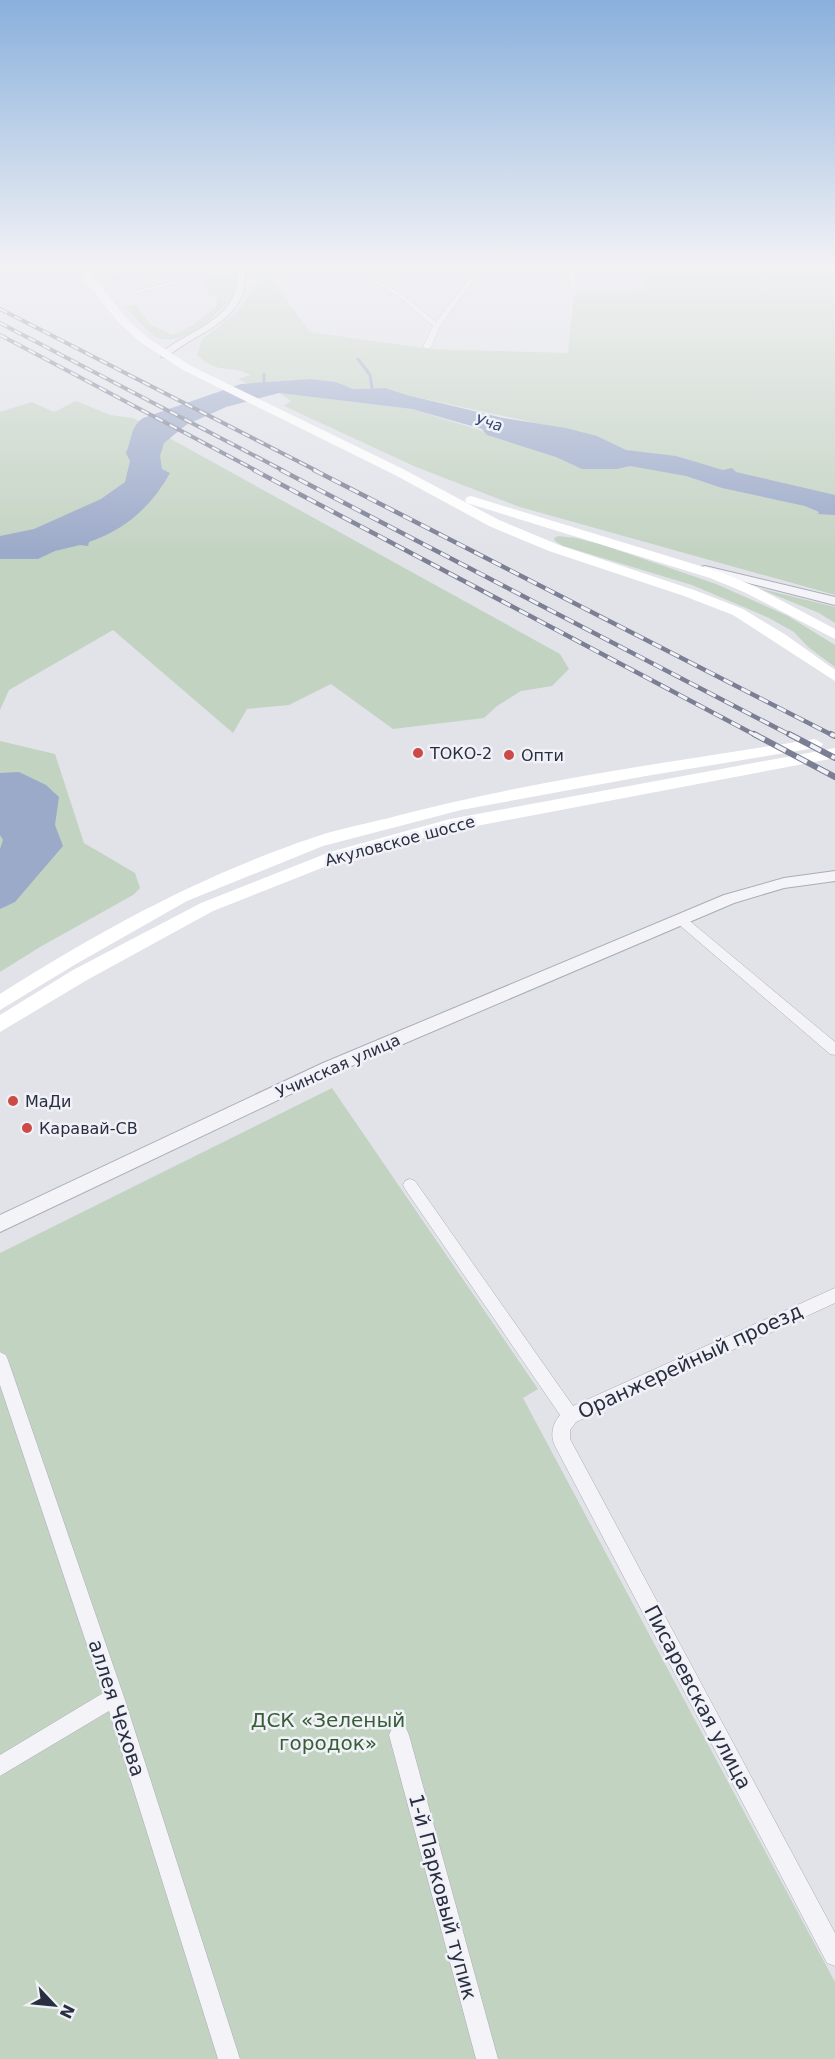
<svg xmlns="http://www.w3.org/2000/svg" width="835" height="2059" viewBox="0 0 835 2059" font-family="'DejaVu Sans',sans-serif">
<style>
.green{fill:#c3d3c2}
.water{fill:#9caac9}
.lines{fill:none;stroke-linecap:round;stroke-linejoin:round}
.stream{stroke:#9caac9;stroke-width:3}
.minor-casing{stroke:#aaadb7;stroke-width:1}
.tertiary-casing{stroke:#aaadb7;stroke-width:2}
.minor{fill:#f4f4f8;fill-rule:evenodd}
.tertiary{fill:#f4f4f8;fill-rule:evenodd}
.secondary{fill:#fff;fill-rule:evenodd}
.rail-far2-casing{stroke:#7a7f93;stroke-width:4}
.rail-far1-casing{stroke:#7a7f93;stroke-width:4.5}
.rail-casing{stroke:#7a7f93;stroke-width:6}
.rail-far2{stroke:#f0f2f7;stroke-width:2;stroke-dasharray:8;stroke-linecap:butt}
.rail-far1{stroke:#f0f2f7;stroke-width:3;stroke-dasharray:10;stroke-linecap:butt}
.rail{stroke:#f0f2f7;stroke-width:4;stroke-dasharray:12;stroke-linecap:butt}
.poi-dot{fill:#cd4a47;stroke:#f0f2f7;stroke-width:2}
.labels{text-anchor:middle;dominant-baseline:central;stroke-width:5;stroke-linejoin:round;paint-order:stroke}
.far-water-label{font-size:15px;font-style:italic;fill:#344675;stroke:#f0f2f7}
.poi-label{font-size:16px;fill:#292e41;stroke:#f0f2f7;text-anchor:start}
.street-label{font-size:16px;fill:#292e41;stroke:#f0f2f7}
.near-street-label{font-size:20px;fill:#292e41;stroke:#f0f2f7}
.near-park-label{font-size:20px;fill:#375d37;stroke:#f0f2f7}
</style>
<rect width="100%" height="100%" fill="#e1e3e9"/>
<!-- green -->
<path class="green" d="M110,264H144L120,275L124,279L121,282L110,283L104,276L103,269Z
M647,264H835V595L520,507L416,467L284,406L291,401L279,393L412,409L486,432L545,425L407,395L386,388L353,389L336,382L310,379L248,384L238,379L251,375C227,364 218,375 197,355L202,340L238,311L254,285L271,279L310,332L430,349L568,353L574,293L643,289Z
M223,275L236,279C235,284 234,292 231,297C219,315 182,347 158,338C149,335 133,314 125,306L135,305L151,325L173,335L193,325L216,307L217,295L210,296L204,286L206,276Z
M76,401L110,415L133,418L560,654L569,669L552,686L521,691L497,706L484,718L393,729L331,684L289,705L247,709L233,733L113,630L9,690L0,710V412L32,402L54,412Z
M558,536L576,538L600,544L716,584L788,616L835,645V667L808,647L794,632L769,618L692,585L563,546L555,541L554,538Z
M758,588L835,607V623L819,613Z
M0,741L55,754L84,843L135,873L140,888L133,895L40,947L0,972Z
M332,1088L538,1389L523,1398L835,1982V2059H0V1253Z"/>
<!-- water -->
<path class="water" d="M310,379L336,382L353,389L386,388L407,395L503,418L566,428L597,436L626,450L676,456L723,470L732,468L736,472L835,495V515L818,514L819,512L805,506L722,488L686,476L630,466L617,469H582L556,457L487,435L482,429L412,409L279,393L226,407L186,425L164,443L160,456L162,469L170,473C152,506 125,530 89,542L88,546L80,545L55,551L38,559H0V536L34,529L101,499L125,482L130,461L126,453C132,440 130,427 143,418L241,384Z
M19,772L46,785L59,797L55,825L63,846L15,902L0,909V849L3,840L0,835V773Z"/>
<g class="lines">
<!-- stream -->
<path class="stream" d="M358,359L370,375L373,394
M264,374V388"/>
<!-- minor casing -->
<g class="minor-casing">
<path id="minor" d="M238,264L243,265L134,294L131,292Z
M295,264H305L297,267L294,265Z
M340,264H347L402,294L436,322L477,268L482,269L440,326L431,347L427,349L423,347L433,326L398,296Z
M569,264H575L576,287L573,289L570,287Z
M681,916L685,917L835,1042V1055L830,1054L677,923L675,920L677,917Z
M410,1179L415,1181L573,1406L835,1288V1303L576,1422L570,1430V1439L835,1933V1966L827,1963L555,1446C550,1435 552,1425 560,1415L405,1189L403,1185L405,1181Z
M0,1352L6,1355L8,1360L124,1697L240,2059H218L109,1711L0,1776V1755L103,1693L0,1385Z
M399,1725L406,1728L409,1735L498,2059H476L389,1735L392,1728Z"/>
</g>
<!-- tertiary casing -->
<g class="tertiary-casing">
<path id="tertiary" d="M237,264H245C244,273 246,284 243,293C231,326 192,335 167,357H161V353C184,333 224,324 235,292C238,283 236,273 237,264Z
M705,566L835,597V605L701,571V567Z
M835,871V881L784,888L734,903L335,1073L0,1232V1215L323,1063L724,895L784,878Z"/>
</g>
<!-- minor -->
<use href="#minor" class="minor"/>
<!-- tertiary -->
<use href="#tertiary" class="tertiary"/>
<!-- secondary -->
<path class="secondary" d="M71,264H80L96,280L127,319L148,338L191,366L403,469L499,520L559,545L694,590L743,609L786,635L835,670V681L733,615L684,596L549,551L489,526L395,475L183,370L140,342L119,323Z
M471,496L720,572L754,586L835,629V639L744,592L710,578L467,503L465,500L467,497Z
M815,739L823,744L821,747L646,776L461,810L323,846L187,901L76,964L0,1010V994C99,931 200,876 312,838C340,828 371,823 400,815C536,780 676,761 815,739Z
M835,748V758L450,831L342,860L213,911L87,980L0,1032V1015L73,970L201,903L330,852L450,819Z"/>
<!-- rail-far2 casing -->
<g class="rail-far2-casing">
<path id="rail-far2" d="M0,309L317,471
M0,323L284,471
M0,335L257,471"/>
</g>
<!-- rail-far1 casing -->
<g class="rail-far1-casing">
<path id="rail-far1" d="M254,470L757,736
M281,470L792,736
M314,470L834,736"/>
</g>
<!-- rail casing -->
<g class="rail-casing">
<path id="rail" d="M754,734L835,777
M789,734L835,758
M831,734L835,736"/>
</g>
<!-- rail-far2 -->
<use href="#rail-far2" class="rail-far2"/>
<!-- rail-far1 -->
<use href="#rail-far1" class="rail-far1"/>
<!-- rail -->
<use href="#rail" class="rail"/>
</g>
<!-- sky -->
<linearGradient id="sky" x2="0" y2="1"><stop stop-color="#89b0dc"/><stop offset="0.48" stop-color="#f2f2f5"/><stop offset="1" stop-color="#f2f2f5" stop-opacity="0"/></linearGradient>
<rect width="835" height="552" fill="url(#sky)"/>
<!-- markers -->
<g class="poi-dot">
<circle cx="418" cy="753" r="6"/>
<circle cx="509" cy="755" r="6"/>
<circle cx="13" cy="1101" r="6"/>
<circle cx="27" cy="1128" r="6"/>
</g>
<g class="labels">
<!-- far-water labels -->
<g class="far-water-label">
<text transform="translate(489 423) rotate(14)">Уча</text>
</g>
<!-- poi labels -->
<g class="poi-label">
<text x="430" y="753">ТОКО-2</text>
<text x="521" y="755">Опти</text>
<text x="25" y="1101">МаДи</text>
<text x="39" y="1128">Каравай-СВ</text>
</g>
<!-- street labels -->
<g class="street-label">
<text transform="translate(400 841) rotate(-15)">Акуловское шоссе</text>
<text transform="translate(338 1066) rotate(-24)">Учинская улица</text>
</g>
<!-- near-street labels -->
<g class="near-street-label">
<text transform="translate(690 1361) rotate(-25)">Оранжерейный проезд</text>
<text transform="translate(698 1697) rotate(62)">Писаревская улица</text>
<text transform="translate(117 1708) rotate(72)">аллея Чехова</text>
<text transform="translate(443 1897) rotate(75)">1-й Парковый тупик</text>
</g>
<!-- near-park labels -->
<g class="near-park-label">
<text x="328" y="1720">ДСК «Зеленый<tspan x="328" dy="23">городок»</tspan></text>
</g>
</g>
<!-- north arrow -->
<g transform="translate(54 2005) rotate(116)" stroke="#f0f2f7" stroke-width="4.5" paint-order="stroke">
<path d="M0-4.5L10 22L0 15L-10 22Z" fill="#292e41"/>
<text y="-9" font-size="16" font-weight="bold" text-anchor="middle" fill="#292e41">N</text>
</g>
</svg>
